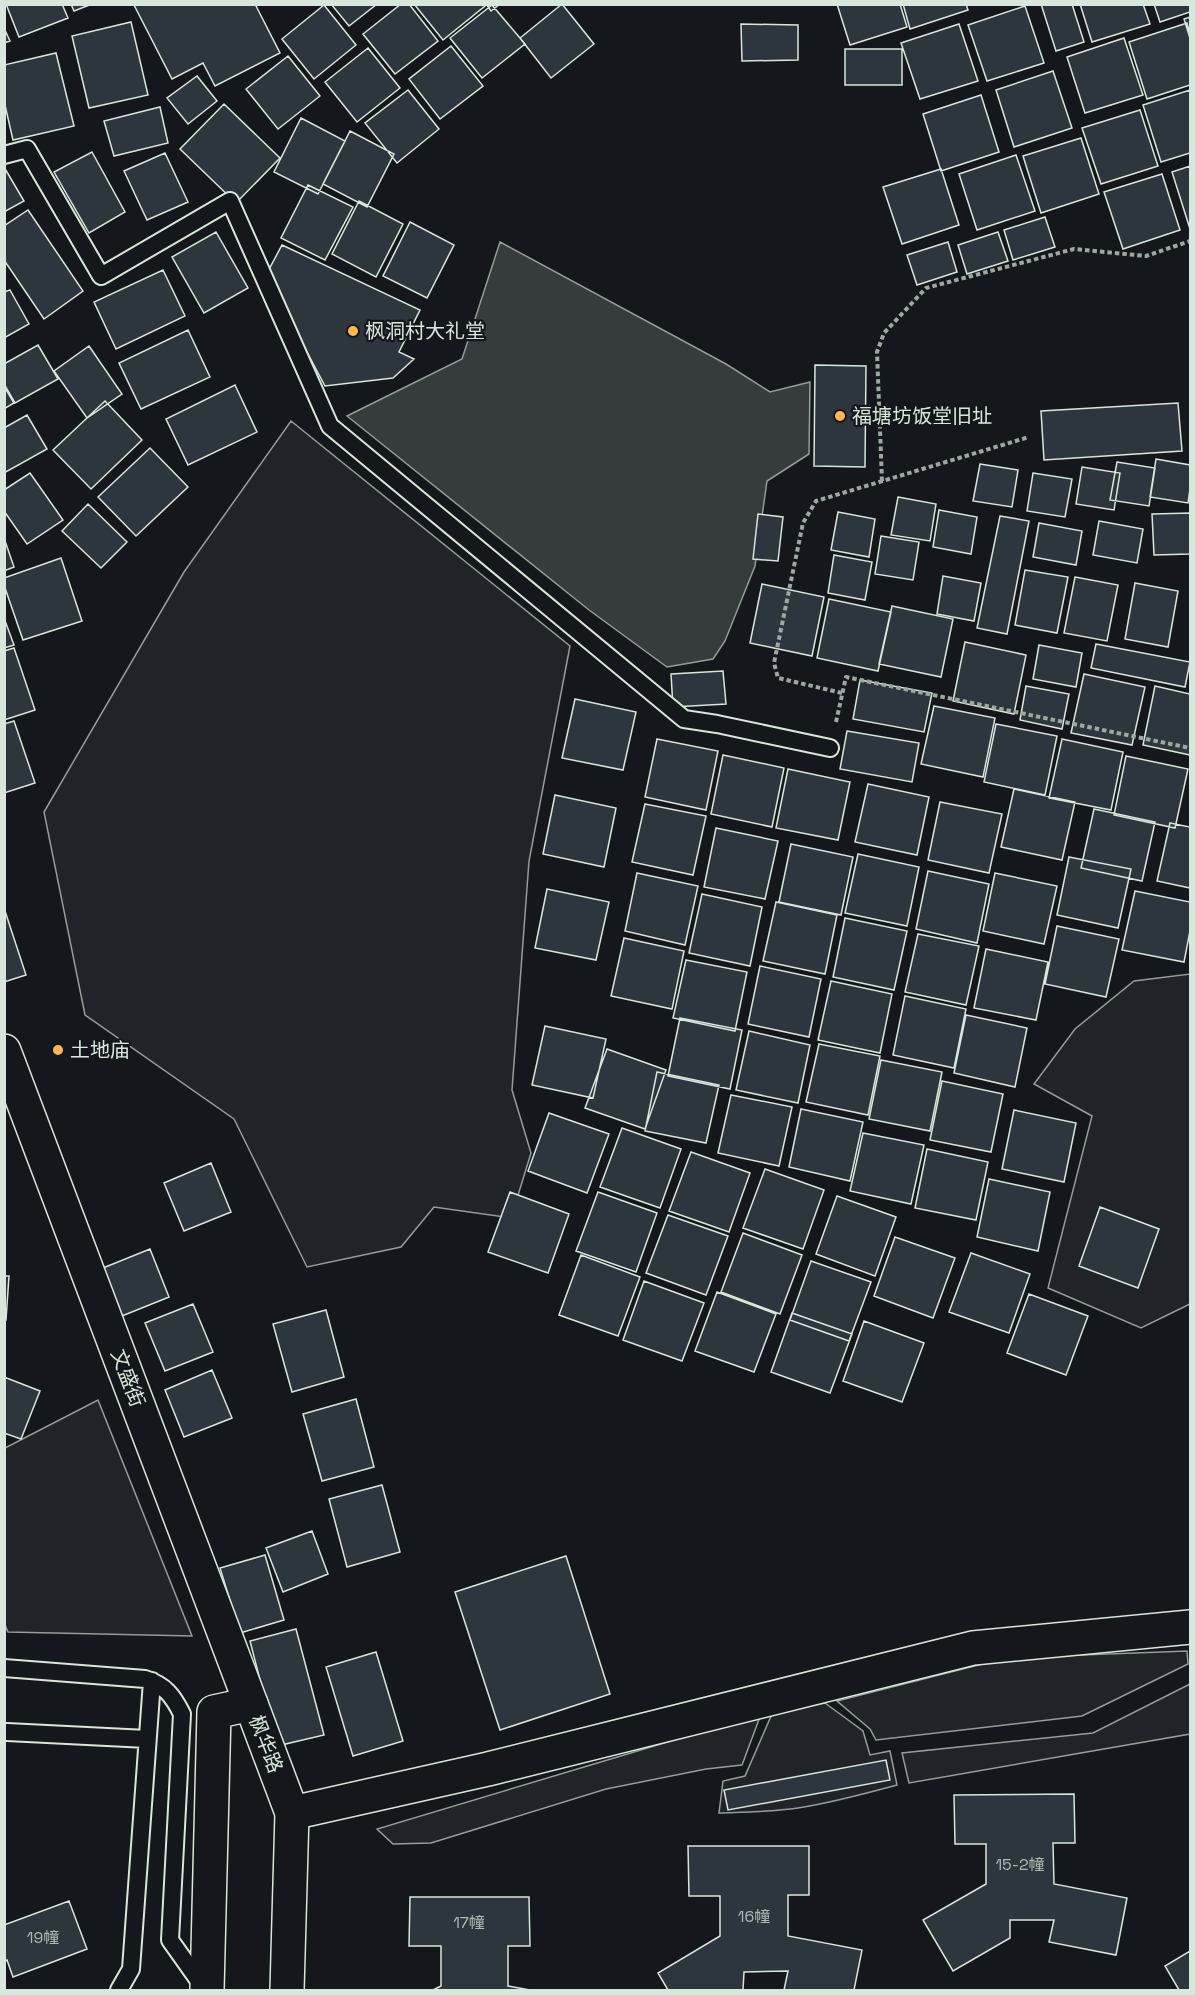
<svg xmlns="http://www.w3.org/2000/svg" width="1195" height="1995" viewBox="0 0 1195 1995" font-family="'Space Grotesk','Noto Sans SC',sans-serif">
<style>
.green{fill:#202428;stroke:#939e99;stroke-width:1.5}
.water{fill:#363b3e;stroke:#939e99;stroke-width:1.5}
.building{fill:#2c363c;stroke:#d8e6dc;stroke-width:1.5}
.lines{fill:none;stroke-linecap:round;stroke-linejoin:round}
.service-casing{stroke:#d8e6dc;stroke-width:20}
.minor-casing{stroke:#d8e6dc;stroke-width:36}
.tertiary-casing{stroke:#d8e6dc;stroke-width:36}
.path{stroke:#9da8a2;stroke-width:4;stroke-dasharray:4.5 3;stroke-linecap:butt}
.service{stroke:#14181c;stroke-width:16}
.minor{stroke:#14181c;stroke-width:33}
.tertiary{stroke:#14181c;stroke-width:33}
.poi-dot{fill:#ffb74d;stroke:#14181c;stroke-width:2}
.labels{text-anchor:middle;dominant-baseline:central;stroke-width:4.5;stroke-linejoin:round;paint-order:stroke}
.number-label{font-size:16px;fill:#adbab4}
.poi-label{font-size:20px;fill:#d8e6dc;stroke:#14181c;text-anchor:start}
.street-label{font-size:20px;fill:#d8e6dc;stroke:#14181c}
</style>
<rect width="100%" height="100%" fill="#14181c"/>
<!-- green -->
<path class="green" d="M291,421L570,646L529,861L512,1090L531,1153L511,1218L434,1207L401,1247L307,1267L234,1119L85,1015L44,812L184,572Z
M1190,974V1304L1141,1328L1048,1288L1092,1116L1034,1084L1075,1029L1134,981Z
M98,1400L192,1636L8,1632L5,1625V1448Z
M1187,1651L1188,1664L1082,1716L876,1740L870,1729L837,1701L1006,1658Z
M1190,1684V1734L909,1783L902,1753L1093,1733Z
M825,1703L863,1731L870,1755L890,1751L897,1785C864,1794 831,1803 798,1808C771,1812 745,1812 719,1813L723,1781L745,1776L772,1714Z
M761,1714L742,1765L706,1769L606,1789L431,1843L393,1844L377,1829Z"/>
<!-- water -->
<path class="water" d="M500,242L726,364L770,392L810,382L809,454L767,481L755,566L725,641L713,659L667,667L589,610L347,416L462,359Z"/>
<!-- building -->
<path class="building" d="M6,4H62L68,18L19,37Z
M71,4H92L74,11Z
M255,4L280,53L215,86L203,63L172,79L134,5Z
M331,4H377L349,26Z
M401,4H409L438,41L395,74L363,34Z
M414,4H484L485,6L443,40Z
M486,4H500L491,11Z
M562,4L594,44L551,78L520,38Z
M837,4H900L907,27L850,45Z
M903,4H966L968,10L910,29Z
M1041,4H1072L1084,42L1056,51Z
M1080,4H1143L1150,24L1092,42Z
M1154,4H1190V12L1160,22Z
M324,5L356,45L314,79L282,39Z
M492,5L525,44L482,78L450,38Z
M1025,6L1044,63L987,81L968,25Z
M1190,17V38L1184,19Z
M131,22L148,95L89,108L72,36Z
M1187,23L1190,35V85L1147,99L1129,42Z
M741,24L798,25V60L742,61Z
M959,24L978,81L920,99L901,43Z
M4,28L10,41L4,43Z
M1124,38L1143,95L1085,113L1067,57Z
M451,46L483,86L440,119L409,79Z
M368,48L400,88L357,122L325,82Z
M845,49H902V85H845Z
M56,53L74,126L13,140L4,101V65Z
M288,56L320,96L278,129L246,89Z
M1053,71L1072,128L1014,147L996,90Z
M197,76L217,101L188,124L167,98Z
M408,90L439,129L397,163L365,123Z
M1190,90V153L1161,162L1143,105Z
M981,95L999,152L941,171L923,114Z
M224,104L280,158L236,203L180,149Z
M160,107L168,143L114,156L104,121Z
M1140,110L1158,166L1101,184L1082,128Z
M301,118L345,141L318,194L274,172Z
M350,131L394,154L367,207L323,184Z
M1081,138L1099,194L1041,213L1023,156Z
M92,152L125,212L89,233L54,172Z
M165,153L188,202L147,220L124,171Z
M1016,155L1035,211L977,230L959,174Z
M1190,166V229L1172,172Z
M4,167L24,201L4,212Z
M941,169L959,225L902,244L883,187Z
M1162,174L1180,230L1123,249L1104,192Z
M308,185L353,207L325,260L281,238Z
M359,201L403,224L376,277L332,254Z
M28,210L83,291L44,319L4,260V226Z
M1045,217L1055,247L1013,260L1004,230Z
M410,222L454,245L427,298L383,276Z
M216,232L248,288L204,313L172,257Z
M998,232L1008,261L967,274L958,245Z
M948,242L957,272L917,285L907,255Z
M282,245L420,310L399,352L414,359L393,378L325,386L266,275Z
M163,270L185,316L116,349L94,302Z
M10,290L29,324L4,338V292Z
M188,330L210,377L141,409L119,363Z
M38,345L58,379L15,403L4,384V364Z
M89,346L122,394L87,418L54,371Z
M815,365L866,366L865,467L814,466Z
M235,385L257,432L188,465L166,419Z
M4,386L14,403L4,409Z
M105,401L142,440L91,489L53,450Z
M1178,403L1182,451L1044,460L1041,411Z
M27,415L47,449L4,473V428Z
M150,448L188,487L136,536L98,497Z
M1156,459L1190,465V489L1188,503L1150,497Z
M1117,462L1155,468L1149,506L1110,500Z
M980,464L1018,470L1012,507L973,501Z
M1082,467L1120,473L1114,510L1076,504Z
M30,473L63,520L27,544L4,511V490Z
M1033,473L1072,479L1065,517L1027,511Z
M898,497L936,504L930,541L891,535Z
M88,504L127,542L101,568L62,531Z
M939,510L977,517L971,554L933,547Z
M838,512L875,519L869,557L831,550Z
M1190,513V554L1154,555L1152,514Z
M758,514L783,517L778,561L753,559Z
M1000,516L1029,521L1007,634L977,628Z
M1099,521L1143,529L1137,563L1093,555Z
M1039,523L1082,531L1076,565L1033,557Z
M881,536L919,542L913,580L875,574Z
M4,538L14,567L4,571Z
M834,555L872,562L865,600L828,593Z
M61,558L82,621L23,640L4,585V578Z
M1025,570L1068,577L1057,633L1015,625Z
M943,576L981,583L974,621L937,614Z
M1075,577L1118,585L1107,641L1064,633Z
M1135,583L1178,591L1168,647L1125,639Z
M762,584L824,597L812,656L750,643Z
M829,599L891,612L878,671L817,658Z
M892,606L953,619L941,677L879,664Z
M4,618L14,645L4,648Z
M965,642L1026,655L1014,714L953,701Z
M1096,644L1190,662L1185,687L1091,668Z
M1039,645L1082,653L1076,687L1033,679Z
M14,648L35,710L4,720V651Z
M723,671L726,704L673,707L671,674Z
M1084,674L1145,687L1132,745L1071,733Z
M860,680L932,693L924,732L853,719Z
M1026,686L1069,694L1062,729L1020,720Z
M1155,686L1190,694V755L1143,745Z
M575,699L636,712L623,770L562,758Z
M934,706L995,718L983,777L921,764Z
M14,721L35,783L4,793V724Z
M996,724L1057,736L1045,795L984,782Z
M847,731L919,743L912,782L840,769Z
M657,739L718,751L706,810L645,797Z
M1062,739L1123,752L1111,810L1049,798Z
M723,755L784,768L772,827L711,814Z
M1126,756L1188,769L1175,828L1114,815Z
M788,769L850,782L838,840L776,828Z
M868,784L929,797L917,855L855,842Z
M1014,789L1075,802L1062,860L1001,847Z
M555,795L616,808L604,867L543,854Z
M940,802L1002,814L989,873L928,860Z
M645,804L706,816L693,875L632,862Z
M1094,809L1155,822L1142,881L1081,868Z
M1170,823L1190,827V888L1157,881Z
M716,828L778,841L765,899L704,887Z
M791,844L853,857L841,915L779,902Z
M858,854L919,867L907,926L845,913Z
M1069,857L1131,869L1118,928L1057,915Z
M928,871L989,884L977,943L916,929Z
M637,873L698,886L685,945L625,931Z
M995,873L1057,886L1044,944L983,931Z
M547,889L609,902L596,960L535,948Z
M1135,891L1190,902V931L1184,962L1122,950Z
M702,894L762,907L750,966L689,953Z
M776,902L837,915L825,974L763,961Z
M4,908L26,975L4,982Z
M845,918L907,931L894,990L833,977Z
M1057,926L1119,939L1106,997L1045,984Z
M918,934L979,946L966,1005L905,992Z
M624,938L684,951L672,1009L611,996Z
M986,949L1048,962L1036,1020L974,1008Z
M686,960L747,972L735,1031L673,1018Z
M760,966L821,979L809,1037L748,1024Z
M831,981L892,994L880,1053L818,1040Z
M905,996L966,1009L954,1068L893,1055Z
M966,1015L1027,1028L1015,1087L954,1073Z
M680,1018L742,1030L730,1089L668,1076Z
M545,1026L606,1039L593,1098L532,1085Z
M749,1031L810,1045L798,1103L736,1090Z
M819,1044L880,1056L868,1115L806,1102Z
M607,1049L666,1070L645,1129L585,1108Z
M881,1060L942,1072L930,1131L869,1119Z
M657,1072L719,1085L706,1143L645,1131Z
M942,1081L1003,1094L991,1152L930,1140Z
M731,1095L792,1107L779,1166L718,1153Z
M801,1109L863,1122L850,1181L789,1167Z
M1014,1110L1076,1123L1064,1182L1002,1169Z
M549,1113L609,1134L587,1193L528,1171Z
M622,1128L681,1149L660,1208L600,1187Z
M863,1133L924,1145L911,1204L850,1191Z
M927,1149L988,1162L976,1220L915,1208Z
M691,1152L750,1173L729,1232L669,1211Z
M211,1163L231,1212L184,1231L164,1183Z
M765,1169L824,1190L803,1249L743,1228Z
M989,1179L1050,1192L1038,1251L977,1237Z
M510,1192L569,1214L548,1273L488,1252Z
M598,1192L657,1213L636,1272L576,1251Z
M837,1196L896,1217L875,1276L816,1254Z
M1100,1207L1159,1229L1138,1288L1079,1266Z
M668,1215L728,1236L706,1295L646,1273Z
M743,1233L802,1255L780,1314L721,1292Z
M895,1237L955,1258L933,1318L874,1296Z
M150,1249L169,1297L122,1316L103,1268Z
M971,1253L1030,1274L1009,1333L949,1312Z
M581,1255L640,1277L618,1336L559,1315Z
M811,1261L871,1282L849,1341L790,1320Z
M4,1276H9L6,1320H4Z
M644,1281L704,1303L682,1361L623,1340Z
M717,1292L776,1314L754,1372L695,1351Z
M1029,1294L1088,1316L1066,1375L1007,1353Z
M193,1304L213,1352L165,1371L145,1323Z
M326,1310L344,1377L292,1392L273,1324Z
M792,1313L852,1334L830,1393L771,1372Z
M864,1321L924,1343L902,1402L843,1381Z
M212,1370L232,1418L184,1437L165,1390Z
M4,1377L40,1391L21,1439L4,1433Z
M356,1399L374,1467L322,1481L303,1414Z
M382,1485L400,1552L347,1567L329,1499Z
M312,1531L328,1574L283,1592L266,1548Z
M265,1555L284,1620L240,1633L220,1568Z
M566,1556L610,1694L500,1730L455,1592Z
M296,1629L324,1735L277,1746L250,1641Z
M376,1652L403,1741L353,1756L326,1667Z
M886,1760L890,1780L728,1810L724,1790Z
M1074,1794L1075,1843H1053L1054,1884L1127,1898L1116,1955L1049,1942L1054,1920H1010V1938L953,1971L923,1920L986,1884V1844H955L954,1795Z
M688,1846H809V1895H788V1936L862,1950L854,1990H784L788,1971L744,1972L743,1990H668L658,1973L720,1936V1896H689Z
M410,1897H529L530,1946H508V1986L530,1990H433L441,1986V1946H409Z
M69,1901L87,1949L13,1977L7,1960L4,1962V1925Z
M1190,1951V1990H1179L1165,1966Z"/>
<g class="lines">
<!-- service casing -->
<g class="service-casing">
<path id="service" d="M4,155L27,149L101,276L230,201L330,426L684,719L717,724L830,748
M4,1668L145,1679C165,1685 173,1696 182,1714L170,1940L204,1988
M7,1732L147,1739
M119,1990L131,1969L152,1681"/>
</g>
<!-- minor casing -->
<g class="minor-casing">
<path id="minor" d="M4,1051L251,1704
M292,1813L488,1769L973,1648L1190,1627"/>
</g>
<!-- tertiary casing -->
<g class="tertiary-casing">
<path id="tertiary" d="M207,1990L214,1712L251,1704L292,1813L287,1990"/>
</g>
<!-- path -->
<path class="path" d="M882,481L877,352L884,333L926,288L1074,249L1146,256L1190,241
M842,693L778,678L774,663L803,523L816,501L1029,437
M836,722L846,677L1190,748"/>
<!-- service -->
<use href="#service" class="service"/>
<!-- minor -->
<use href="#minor" class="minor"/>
<!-- tertiary -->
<use href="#tertiary" class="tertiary"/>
</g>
<!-- markers -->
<g class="poi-dot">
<circle cx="353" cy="331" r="6"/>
<circle cx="840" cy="416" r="6"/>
<circle cx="58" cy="1050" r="6"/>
</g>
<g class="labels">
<!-- number labels -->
<g class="number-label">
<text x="1020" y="1864">15-2幢</text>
<text x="754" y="1916">16幢</text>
<text x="469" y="1922">17幢</text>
<text x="43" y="1937">19幢</text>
</g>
<!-- poi labels -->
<g class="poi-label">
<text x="365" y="331">枫洞村大礼堂</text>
<text x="852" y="416">福塘坊饭堂旧址</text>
<text x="70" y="1050">土地庙</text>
</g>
<!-- street labels -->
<g class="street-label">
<text transform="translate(128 1378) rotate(69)">文盛街</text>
<text transform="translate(266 1744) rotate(69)">枫华路</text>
</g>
</g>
<!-- border -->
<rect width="1195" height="1995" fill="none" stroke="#d8e6dc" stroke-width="12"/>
</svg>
